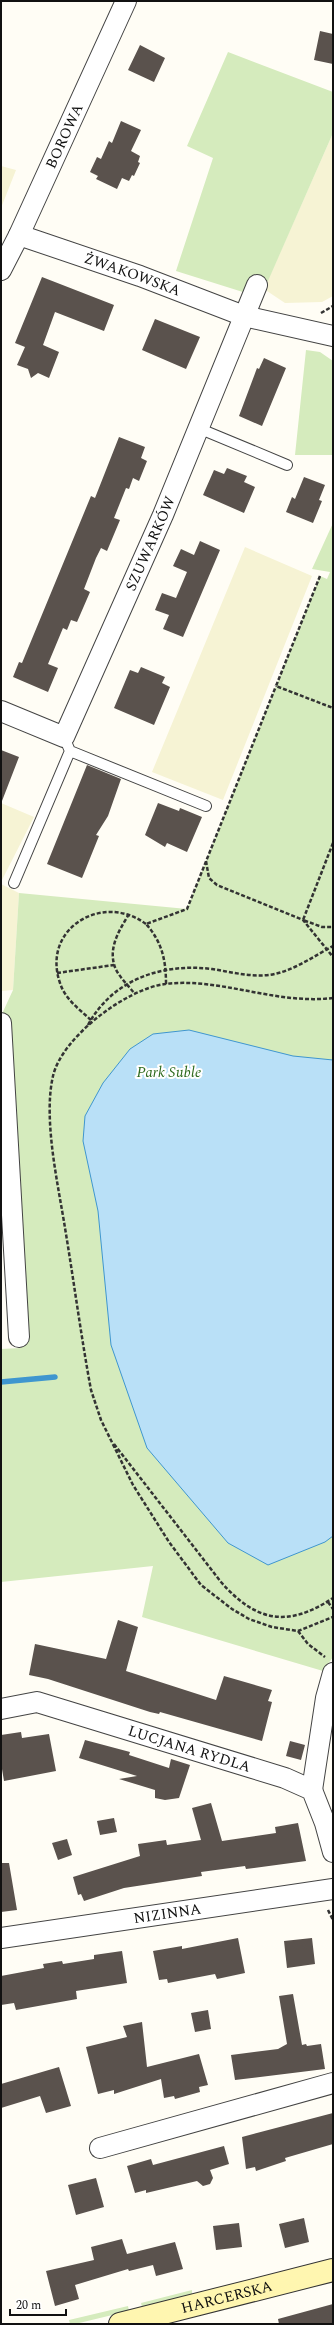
<svg xmlns="http://www.w3.org/2000/svg" width="334" height="2325" viewBox="0 0 334 2325" font-family="Spectral,serif">
<style>
.farmland{fill:#f6f3d4}
.green{fill:#d5ebbd}
.water{fill:#b9e0f7;stroke:#3f96cf}
.lines{fill:none;stroke-linecap:round;stroke-linejoin:round}
.stream{stroke:#3f96cf;stroke-width:5.5}
.building{fill:#5a524d}
.lane-casing{stroke:#444;stroke-width:12}
.street-casing{stroke:#444;stroke-width:22}
.secondary-casing{stroke:#333;stroke-width:24}
.path{stroke:#333;stroke-width:2.5;stroke-dasharray:4 2;stroke-linecap:butt}
.lane{stroke:#fff;stroke-width:10}
.street{stroke:#fff;stroke-width:20}
.secondary{stroke:#fff6b0;stroke-width:22}
.labels{text-anchor:middle;dominant-baseline:central;stroke-width:4;stroke-linejoin:round;paint-order:stroke}
.street-label{font-size:15px;fill:#111;stroke:#fff}
.park-label{font-size:15px;font-style:italic;fill:#2f6b1f;stroke:#fff}
</style>
<rect width="100%" height="100%" fill="#fffdf5"/>
<!-- farmland -->
<path class="farmland" d="M333,133V296L322,302L285,303L264,289Z
M1,166L16,170L1,208Z
M245,547L312,576L223,800L152,772Z
M1,803L34,817L1,882Z
M1,884L19,893L13,990L1,991Z"/>
<!-- green -->
<path class="green" d="M228,52L333,92V133L268,281L251,280L246,293L176,271L213,158L187,146Z
M306,350L320,352L333,361V455H295Z
M333,523V1657L323,1671L142,1617L153,1566L1,1582V1349L21,1348L1,1016L13,990L19,893L187,909L320,576L327,579L330,572L312,569Z
M192,2290V2294L142,2307L141,2303Z
M128,2306L129,2311L75,2324H70L69,2320Z"/>
<!-- water -->
<path class="water" d="M189,1030L293,1056L333,1060V1536L325,1542L268,1565L228,1543L147,1448L111,1345L98,1211L83,1141L85,1116L103,1083L130,1049L153,1034Z"/>
<g class="lines">
<!-- stream -->
<path class="stream" d="M1,1382L55,1377"/>
</g>
<!-- building -->
<path class="building" d="M320,31L333,34V64L314,60Z
M140,45L165,58L154,82L128,70Z
M121,121L141,130L131,151L140,156L138,162L140,163L134,176L132,175L129,181L122,178L117,189L96,179L98,176L90,172L97,157L101,159L109,141L112,143Z
M42,277L114,305L104,331L55,312L43,345L59,352L49,378L38,373L31,378L28,369L17,365L25,347L15,343Z
M155,319L200,337L186,369L142,350Z
M264,358L286,368L262,426L239,416L257,368L259,369Z
M119,437L145,447L141,458L147,461L139,481L133,478L129,489L126,488L114,518L120,520L107,551L101,548L96,558L84,589L90,592L77,622L71,620L67,630L63,628L48,664L58,668L48,692L13,677L19,662L22,663L91,496L95,498Z
M227,468L247,476L244,482L255,487L244,513L203,495L214,470L224,474Z
M304,477L325,485L319,500L322,501L313,523L286,512L292,497L295,499Z
M200,541L220,550L183,637L163,629L169,615L155,610L162,593L176,598L187,572L173,566L181,549L194,555Z
M141,667L165,677L162,683L170,687L154,725L114,708L130,670L138,673Z
M1,750L19,757L2,801L1,800Z
M87,765L121,779L108,816L96,835L99,836L82,878L47,864Z
M158,803L179,811L180,808L202,817L187,852L167,843L165,847L145,835Z
M118,1620L138,1627L126,1671L216,1700L224,1676L272,1690L268,1701L272,1702L262,1741L160,1712L159,1714L150,1712L48,1679L29,1675L35,1644L106,1659Z
M21,1732L22,1738L49,1734L56,1771L4,1781L1,1763V1735Z
M85,1740L130,1752L129,1755L169,1768L171,1759L190,1765L179,1798L165,1800L155,1798V1790L119,1779L137,1776L79,1758Z
M290,1741L305,1745L301,1760L286,1756Z
M211,1803L222,1841L276,1833L275,1827L298,1823L306,1861L246,1869L245,1866L201,1872L202,1876L124,1888L84,1901L81,1894L78,1895L73,1877L140,1856L138,1844L166,1840L167,1845L201,1840L192,1808Z
M114,1818L117,1832L100,1835L97,1821Z
M67,1839L72,1855L58,1860L52,1843Z
M1,1863H9L17,1910L1,1912Z
M238,1938L245,1973L217,1979L215,1974L168,1983L167,1979L159,1980L153,1951L182,1946V1949Z
M312,1938L315,1964L287,1968L284,1941Z
M122,1951L127,1983L76,1991L77,1999L16,2010L14,2003L1,2005V1976L44,1968L43,1964L62,1961L63,1964L94,1959V1955Z
M293,1994L302,2045L306,2044L307,2046L321,2044L325,2069L235,2080L231,2055L278,2049L287,2044L279,1996Z
M208,2010L211,2029L195,2032L191,2013Z
M142,2022L147,2067L199,2054L208,2085L199,2087L200,2092L175,2099L174,2096L164,2098L161,2079L114,2094V2090L98,2094L86,2047L127,2037L123,2026Z
M59,2067L71,2106L46,2113L40,2096L1,2108V2084Z
M333,2113V2144L285,2158L286,2161L256,2171L255,2167L246,2169L242,2137Z
M224,2146L229,2164L210,2170L213,2178L210,2184L203,2186L197,2181L146,2193V2190L135,2193L127,2166L151,2159L153,2165Z
M96,2178L104,2207L76,2215L68,2185Z
M304,2218L309,2242L285,2248L279,2224Z
M239,2223L242,2247L216,2250L213,2226Z
M122,2239L127,2254L175,2242L183,2269L156,2276L153,2265L129,2271L128,2269L75,2285L79,2299L55,2306L46,2271L94,2260L91,2247Z
M333,2304V2324H279L278,2319Z"/>
<g class="lines">
<!-- lane casing -->
<g class="lane-casing">
<path id="lane" d="M198,428L287,465
M70,751L206,806
M14,883L70,751L64,737"/>
</g>
<!-- street casing -->
<g class="street-casing">
<g id="street">
<path id="s1" d="M19,235L140,276L244,316L333,336"/>
<path id="s2" d="M1,270L19,235L126,1"/>
<path id="s3" d="M1,711L64,737L163,515L257,285"/>
<path d="M1,1023L19,1337"/>
<path id="s4" d="M1,1709L37,1702L285,1778L312,1790L325,1823L333,1852"/>
<path d="M312,1790L326,1698L333,1673"/>
<path id="s5" d="M1,1938L333,1889"/>
<path d="M100,2148L333,2083"/>
</g>
</g>
<!-- secondary casing -->
<g class="secondary-casing">
<g id="secondary">
<path id="s6" d="M120,2324L333,2270"/>
</g>
</g>
<!-- path -->
<path class="path" d="M321,313L333,306
M320,576L276,686L333,708
M333,843L303,920L322,927H333
M206,861L209,878L217,885L303,920L333,957
M129,914C120,929 109,946 114,964C116,974 128,985 134,993
M57,973L114,965
M166,984C166,960 162,942 146,924L187,909L276,686
M333,998C275,1005 220,977 165,984C126,989 62,1037 53,1076C43,1119 58,1184 65,1228C74,1282 81,1336 91,1390L101,1420L133,1485L169,1542L201,1585L232,1609L249,1619L272,1627L298,1631L333,1617
M91,1020C79,1009 65,999 60,983C41,928 103,892 146,924
M88,1025C113,979 162,963 212,969C231,972 250,977 269,975C292,972 314,956 333,946
M114,1444L221,1582C256,1622 288,1628 333,1598
M328,1602L333,1609
M298,1631L308,1644L325,1657
M328,1910L333,1920"/>
<!-- lane -->
<use href="#lane" class="lane"/>
<!-- street -->
<use href="#street" class="street"/>
<!-- secondary -->
<use href="#secondary" class="secondary"/>
</g>
<g class="labels">
<!-- street labels -->
<g class="street-label">
<text stroke="none"><textPath href="#s2" startOffset="148">BOROWA</textPath></text>
<text stroke="none"><textPath href="#s1" startOffset="120">ŻWAKOWSKA</textPath></text>
<text stroke="none"><textPath href="#s3" startOffset="280">SZUWARKÓW</textPath></text>
<text stroke="none"><textPath href="#s4" startOffset="196">LUCJANA RYDLA</textPath></text>
<text stroke="none"><textPath href="#s5" startOffset="168">NIZINNA</textPath></text>
<text stroke="none"><textPath href="#s6" startOffset="110">HARCERSKA</textPath></text>
</g>
<!-- park labels -->
<g class="park-label">
<text x="169" y="1072">Park Suble</text>
</g>
</g>
<!-- border -->
<rect width="334" height="2325" fill="none" stroke="#111111" stroke-width="4"/>
<!-- scale -->
<path d="M10 2309v6h56v-6" fill="none" stroke="#111111" stroke-width="2"/>
<text x="16" y="2309" font-size="12" fill="#111111" stroke="#ffffff" stroke-width="3" paint-order="stroke">20 m</text>
</svg>
